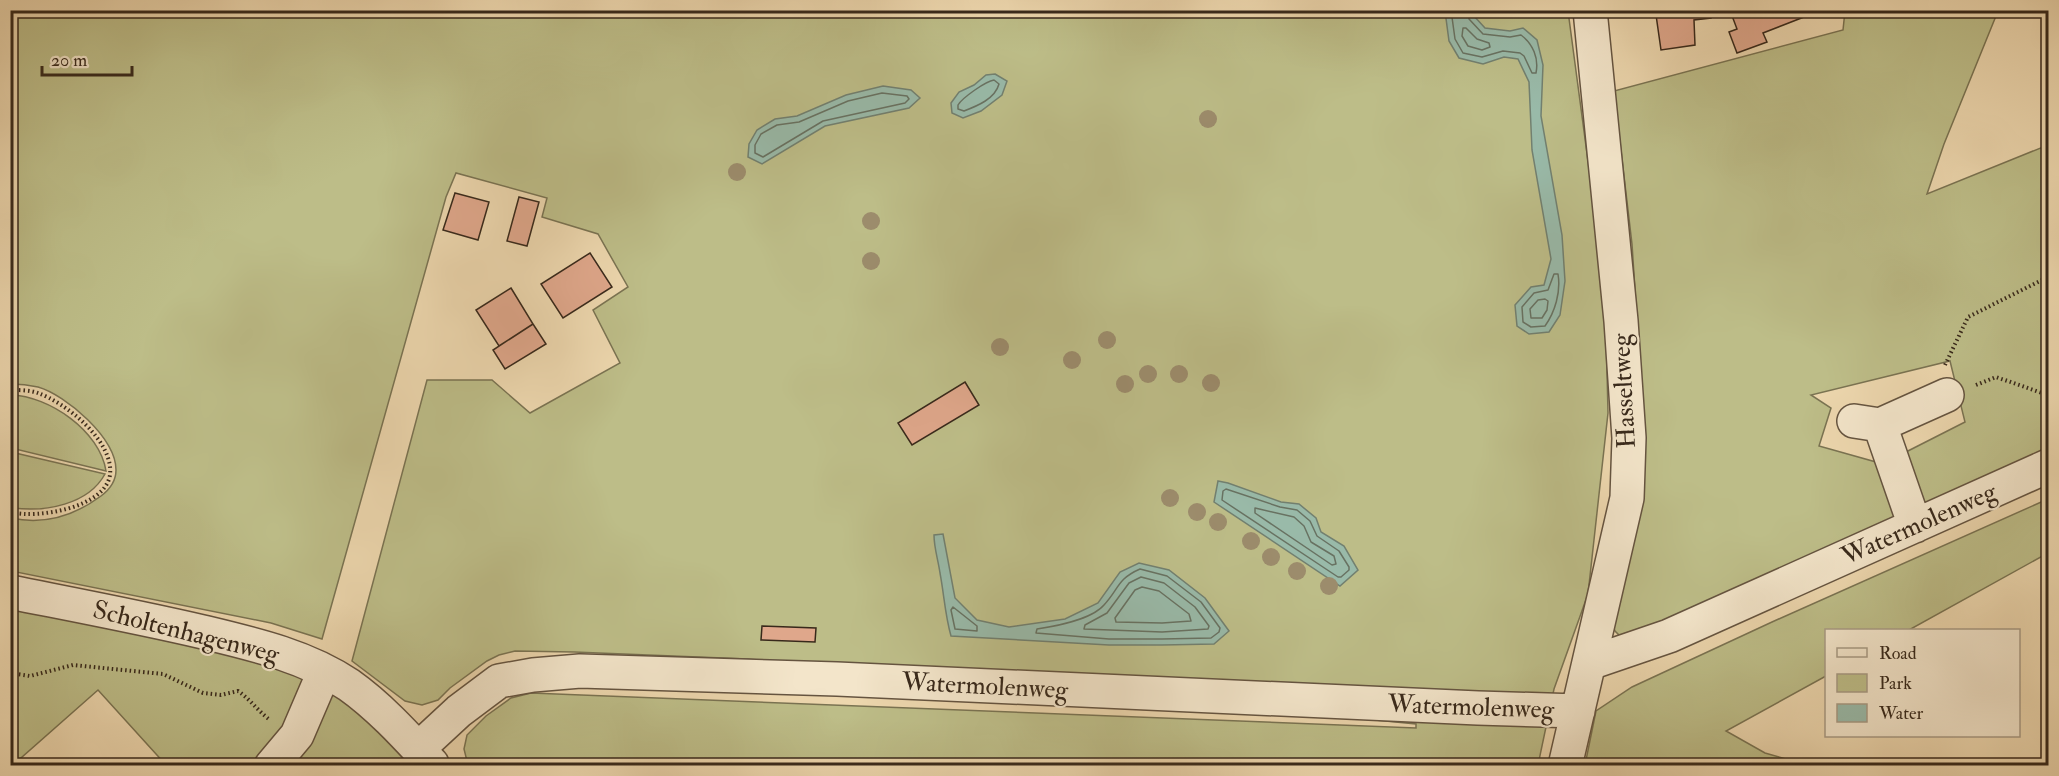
<svg xmlns="http://www.w3.org/2000/svg" width="2059" height="776" viewBox="0 0 2059 776" font-family="'IM FELL Double Pica',serif">
<style>
.green{fill:#bdbd88;stroke:#7a7352;stroke-width:1.5}
.water{fill:#99baa9;stroke:#728070;stroke-width:1.5}
.lines{fill:none;stroke-linecap:round;stroke-linejoin:round}
.shore{stroke:#687262;stroke-width:1.5}
.building{fill:#dfa78b;stroke:#38291b;stroke-width:1.5}
.minor-casing{stroke:#655440;stroke-width:36}
.path{stroke:#38291b;stroke-width:4;stroke-dasharray:1.5 3;stroke-linecap:butt}
.minor{stroke:#f3e5ca;stroke-width:33}
.tree{fill:#9c8c6c}
.labels{text-anchor:middle;dominant-baseline:central;stroke-width:4.5;stroke-linejoin:round;paint-order:stroke}
.street-label{font-size:26px;fill:#38291b;stroke:#f3e5ca}
</style>
<rect width="100%" height="100%" fill="#edd7ae"/>
<filter id="stains"><feTurbulence type="fractalNoise" baseFrequency=".00333" numOctaves="4"/><feColorMatrix values="0 0 0 0 .2 0 0 0 0 .09 0 0 0 0 .02 0 0 0 .5 -.17"/></filter>
<radialGradient id="worn" r=".72"><stop offset=".6" stop-color="#630" stop-opacity="0"/><stop offset="1" stop-color="#630" stop-opacity=".3"/></radialGradient>
<!-- green -->
<path class="green" d="M11,11H1568L1605,289L1608,413L1588,594L1554,689L1538,765H468L464,749L467,735L486,716L511,698L531,693L1416,728V724L748,659L574,652L515,651L499,655L487,661L450,688L438,700L422,705L405,701L352,661L427,380H492L530,413L620,363L593,310L628,287L598,234L542,217L547,198L456,173L446,197L322,639L271,623L11,571V518C43,525 74,516 101,496C109,490 116,481 116,470C116,438 66,395 38,387C29,385 19,384 11,384Z
M1845,11H1998L1944,144L1927,194L2048,145V458L1920,507L1904,453L1965,422L1950,361L1811,395L1831,408L1819,446L1883,464L1897,492L1894,529L1622,638L1615,631L1610,619L1644,478V429L1632,244L1614,91L1843,30Z
M11,395C49,396 100,431 106,471L11,448Z
M11,452L105,474C88,505 45,512 13,508L11,507Z
M2048,499V553L1909,630H1826V676L1726,731L1765,753L1807,765H1585L1596,711L1632,687L1772,622Z
M11,602L103,622L299,673L303,683L288,725L264,756L238,765H166L98,690L13,765L11,766Z
M328,693L338,694L420,766H289Z"/>
<!-- water -->
<path class="water" d="M1445,11H1475L1474,16L1485,28L1510,31L1523,28L1537,40L1543,65L1541,116L1562,235L1565,281L1560,315L1549,332L1529,334L1517,326L1515,305L1531,287L1544,285L1551,259L1532,150L1529,82L1518,59L1504,57L1483,64L1459,58L1449,41Z
M995,74L1007,81L1002,95L981,111L963,118L952,113L951,103L959,92L974,85L986,75Z
M883,86L911,90L920,98L909,108L825,126L762,164L748,157L749,144L757,130L775,119L797,116L846,95Z
M1218,481L1228,483L1281,502L1299,504L1316,518L1321,532L1344,546L1358,570L1340,586L1214,502Z
M943,534L955,598L977,620L1009,627L1065,619L1098,603L1120,572L1139,563L1169,570L1205,598L1229,631L1214,644L1162,645H1109L951,636C945,615 944,594 940,573C938,559 934,548 934,535Z"/>
<g class="lines">
<!-- shore -->
<path class="shore" d="M1451,10L1455,39L1463,53L1482,57L1503,51L1520,53L1524,56L1532,73H1536C1539,58 1533,44 1521,35L1510,37L1483,34L1469,19V10
M1463,28H1466L1477,39L1489,43L1490,47L1482,50L1468,46L1462,36Z
M994,80L999,84C995,99 977,106 964,111L958,109V105C962,98 986,81 994,80Z
M882,93L907,96L909,99L905,103L823,121L763,157L755,153V145L761,134L777,125L799,122L848,101Z
M1554,274H1558C1561,292 1555,312 1545,326L1531,327L1523,322L1522,307L1534,293L1548,290Z
M1545,299L1548,301L1547,310L1542,318H1531L1530,309L1538,300Z
M1226,489L1280,507L1297,510L1310,521L1317,536L1339,551L1349,567V570L1341,577H1338L1222,500L1223,491Z
M1255,508L1294,517L1304,526L1311,542L1334,556L1336,564L1332,565L1255,513Z
M1140,569L1167,576L1201,602L1220,628L1219,632L1211,638L1162,639H1109L1036,633L1037,629C1056,626 1091,620 1104,605C1119,589 1117,579 1140,569Z
M1141,577L1164,583L1195,607L1209,626L1208,629L1162,632L1084,629L1085,625L1107,613L1129,583Z
M1142,587L1159,591L1189,614L1191,621L1162,623L1116,622L1115,618L1135,590Z
M953,607L977,626V631L955,629L951,610Z"/>
</g>
<!-- building -->
<path class="building" d="M1651,10H1710L1711,18L1694,20L1695,45L1661,50L1656,15L1651,16Z
M1736,10H1822L1763,33L1767,42L1737,53L1729,32L1737,29L1731,13Z
M455,193L489,202L478,240L443,230Z
M519,197L539,202L527,246L507,241Z
M590,253L612,287L563,318L541,284Z
M511,288L533,324L499,346L476,310Z
M533,324L546,344L505,369L493,350Z
M965,382L979,405L912,445L898,423Z
M762,626L816,628L815,642L761,640Z"/>
<g class="lines">
<!-- minor casing -->
<g class="minor-casing">
<path id="minor" d="M1854,421L1880,425L1915,526
M1880,425L1947,395
M10,592C75,605 139,617 203,632C253,644 306,656 349,685C380,707 407,737 432,764
M1590,663L1669,636L2048,466
M418,749L459,711L499,681L533,675L580,671L837,679L1478,708L1578,711
M271,766L297,735L324,672
M1565,766L1627,498L1629,438L1621,321L1590,10"/>
</g>
<!-- path -->
<path class="path" d="M1945,365L1968,317L2048,277
M1976,385L1996,377L2048,395
M10,390C19,390 30,390 38,393C66,403 114,441 110,475C105,508 37,519 10,512
M10,673L30,676L73,665L163,674L203,693L221,695L238,691C250,699 258,711 270,720"/>
<!-- minor -->
<use href="#minor" class="minor"/>
</g>
<!-- trees -->
<g class="tree">
<circle cx="1208" cy="119" r="9"/>
<circle cx="737" cy="172" r="9"/>
<circle cx="871" cy="221" r="9"/>
<circle cx="871" cy="261" r="9"/>
<circle cx="1107" cy="340" r="9"/>
<circle cx="1000" cy="347" r="9"/>
<circle cx="1072" cy="360" r="9"/>
<circle cx="1148" cy="374" r="9"/>
<circle cx="1179" cy="374" r="9"/>
<circle cx="1211" cy="383" r="9"/>
<circle cx="1125" cy="384" r="9"/>
<circle cx="1170" cy="498" r="9"/>
<circle cx="1197" cy="512" r="9"/>
<circle cx="1218" cy="522" r="9"/>
<circle cx="1251" cy="541" r="9"/>
<circle cx="1271" cy="557" r="9"/>
<circle cx="1297" cy="571" r="9"/>
<circle cx="1329" cy="586" r="9"/>
</g>
<g class="labels">
<!-- street labels -->
<g class="street-label">
<text transform="translate(1624 391) rotate(-93)">Hasseltweg</text>
<text transform="translate(1919 524) rotate(-24)">Watermolenweg</text>
<text transform="translate(186 632) rotate(14)">Scholtenhagenweg</text>
<text transform="translate(985 686) rotate(3)">Watermolenweg</text>
<text transform="translate(1471 707) rotate(2)">Watermolenweg</text>
</g>
</g>
<!-- margin -->
<rect width="2059" height="776" fill="none" stroke="#edd7ae" stroke-width="36"/>
<rect x="12" y="12" width="2035" height="752" fill="none" stroke="#38291b" stroke-width="3"/>
<rect x="18" y="18" width="2023" height="740" fill="none" stroke="#38291b" stroke-width="1.5"/>
<!-- legend -->
<rect x="1825" y="629" width="195" height="108" fill="#f3e5ca" stroke="#a89a84" stroke-width="1.5"/>
<rect x="1837" y="648" width="30" height="9" fill="#f3e5ca" stroke="#a89a84" stroke-width="1.5"/>
<text x="1879" y="659" font-size="18" fill="#38291b">Road</text>
<rect x="1837" y="674" width="30" height="18" fill="#bdbd88" stroke="#a89a84" stroke-width="1.5"/>
<text x="1879" y="689" font-size="18" fill="#38291b">Park</text>
<rect x="1837" y="704" width="30" height="18" fill="#99baa9" stroke="#a89a84" stroke-width="1.5"/>
<text x="1879" y="719" font-size="18" fill="#38291b">Water</text>
<!-- scale -->
<path d="M42 66v9h90v-9" fill="none" stroke="#38291b" stroke-width="3"/>
<text x="51" y="66" font-size="18" fill="#38291b" stroke="#f3e5ca" stroke-width="4.5" paint-order="stroke">20 m</text>
<rect width="100%" height="100%" filter="url(#stains)"/>
<rect width="100%" height="100%" fill="url(#worn)"/>
</svg>
